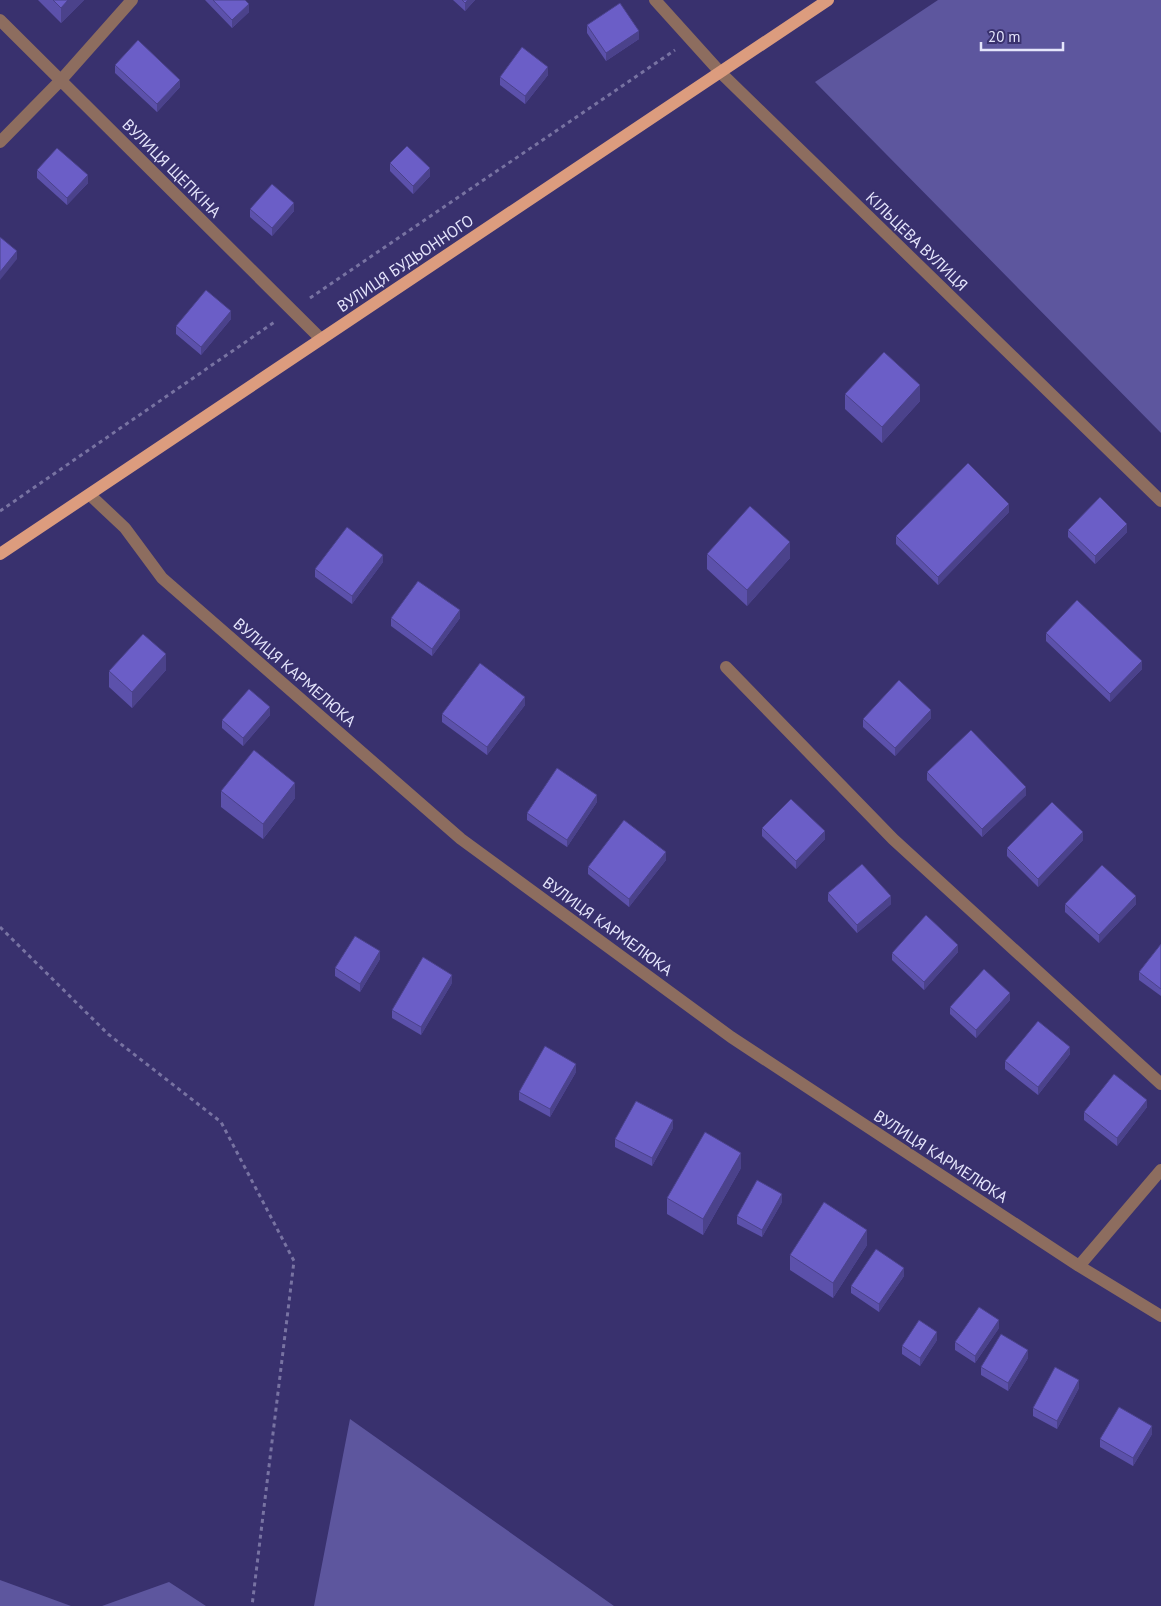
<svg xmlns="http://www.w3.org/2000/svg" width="1161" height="1606" viewBox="0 0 1161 1606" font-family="'PT Sans',sans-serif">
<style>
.green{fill:#5d569e}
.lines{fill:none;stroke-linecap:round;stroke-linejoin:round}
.path{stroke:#7873a2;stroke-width:3;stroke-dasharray:4 4;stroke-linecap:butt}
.minor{stroke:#8d6d5f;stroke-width:12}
.major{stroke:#dc9c7e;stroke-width:12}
.wall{fill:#5c51ab}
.shaded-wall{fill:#4b428b}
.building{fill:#6b5ec7;stroke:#4b428b}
.labels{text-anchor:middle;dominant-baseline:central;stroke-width:4;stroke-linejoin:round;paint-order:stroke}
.street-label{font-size:16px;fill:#e5e5fc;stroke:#39316e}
</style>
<rect width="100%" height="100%" fill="#39316e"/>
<!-- green -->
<path class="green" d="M938,0H1161V433L815,82Z
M350,1419L614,1606H314Z
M0,1580L71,1606H0Z
M169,1582L206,1606H102Z"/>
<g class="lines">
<!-- path -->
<path class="path" d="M310,298L675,50
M0,511L276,321
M0,927L108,1034L221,1122L294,1261L252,1606"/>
<!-- minor -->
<path class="minor" d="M655,0L720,72L1161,501
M0,20L321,339
M0,142L61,80L132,0
M90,495L125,528L162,578L461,839L731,1037L1079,1266L1161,1316
M726,667L893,839L1161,1084
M1079,1266L1161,1170"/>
<!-- major -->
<path class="major" d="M0,554L828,0"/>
</g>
<!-- wall -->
<path class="wall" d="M38,0H84L61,23Z
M205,0H245L249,12L232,28Z
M453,0H475L465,11Z
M587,25L639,39L606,61L587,33Z
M115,65L180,87L157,112L115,73Z
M548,75L525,104L500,85V77Z
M390,163L430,176L413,194L390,171Z
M37,170L88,183L67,205L37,178Z
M250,209L294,211L272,236L250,217Z
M231,319L201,355L176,334V326Z
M845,394L920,401L882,443L845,409Z
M1009,512L938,585L896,544V536Z
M1068,530L1127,532L1095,564L1068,537Z
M707,554L790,558L747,606L707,569Z
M383,562L352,604L315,577V569Z
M391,618H460L432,656L391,626Z
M1046,633L1142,669L1110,702L1046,641Z
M166,670L132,708L109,687V671Z
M525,705L487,755L442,722V714Z
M270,715L243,746L222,728V720Z
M931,718L895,756L863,727V719Z
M927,772L1026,795L982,837L927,780Z
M221,791L295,798L263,839L221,807Z
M597,802L567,847L527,820V813Z
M762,828L825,839L796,869L762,836Z
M1083,840L1038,887L1007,856V848Z
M666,860L629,907L588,874V867Z
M828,893L891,904L857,933L828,901Z
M1065,904H1136L1099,943L1065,912Z
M1161,944V996L1139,980V972Z
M958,952L924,990L892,960V953Z
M380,959L360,992L335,976V968Z
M452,983L421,1035L392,1018V1010Z
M1010,1000L976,1038L950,1014V1007Z
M1070,1054L1038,1095L1005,1069V1061Z
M576,1072L550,1117L519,1100V1092Z
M1147,1107L1117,1146L1084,1120V1112Z
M673,1128L652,1166L615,1147V1139Z
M741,1168L703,1235L667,1214V1198Z
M782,1202L762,1237L737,1224V1216Z
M867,1245L833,1298L790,1270V1255Z
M904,1276L879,1312L851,1293V1286Z
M999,1328L975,1363L955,1350V1342Z
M937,1340L920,1366L902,1354V1346Z
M1028,1358L1008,1391L981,1375V1367Z
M1079,1388L1057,1429L1033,1416V1408Z
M1152,1434L1133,1466L1100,1447V1439Z"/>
<!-- shaded-wall -->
<path class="shaded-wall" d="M68,0H84L61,23V8Z
M468,0H475L465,11V3Z
M249,4V12L232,28V20Z
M639,31V39L606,61V53Z
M548,67V75L525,104V96Z
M180,80V87L157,112V104Z
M430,168V176L413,194V186Z
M88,175V183L67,205V198Z
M294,203V211L272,236V228Z
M17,251V259L0,280V272Z
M231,311V319L201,355V347Z
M920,385V401L882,443V427Z
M1009,504V512L938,585V577Z
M1127,524V532L1095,564V556Z
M790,542V558L747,606V590Z
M383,555V562L352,604V596Z
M460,610V618L432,656V649Z
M166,654V670L132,708V692Z
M1142,661V669L1110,702V694Z
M525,697V705L487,755V747Z
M270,707V715L243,746V738Z
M931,710V718L895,756V748Z
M295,783V798L263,839V824Z
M1026,787V795L982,837V829Z
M597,795V802L567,847V840Z
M825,831V839L796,869V861Z
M1083,832V840L1038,887V879Z
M666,852V860L629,907V899Z
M891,896V904L857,933V925Z
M1136,896V904L1099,943V935Z
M958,945V952L924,990V982Z
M380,951V959L360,992V984Z
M452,975V983L421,1035V1027Z
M1010,993V1000L976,1038V1030Z
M1070,1047V1054L1038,1095V1087Z
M576,1064V1072L550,1117V1109Z
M1147,1100V1107L1117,1146V1138Z
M673,1120V1128L652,1166V1158Z
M741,1153V1168L703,1235V1219Z
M782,1194V1202L762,1237V1230Z
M867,1230V1245L833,1298V1283Z
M904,1268V1276L879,1312V1304Z
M999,1320V1328L975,1363V1356Z
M937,1332V1340L920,1366V1358Z
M1028,1350V1358L1008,1391V1383Z
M1079,1380V1388L1057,1429V1421Z
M1152,1426V1434L1133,1466V1458Z"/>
<!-- building -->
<path class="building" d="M53,0H68L61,8Z
M213,0H245L249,4L232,20Z
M462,0H468L465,3Z
M620,3L639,31L606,53L587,25Z
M138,40L180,80L157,104L115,65Z
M522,47L548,67L525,96L500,77Z
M407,146L430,168L413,186L390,163Z
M57,148L88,175L67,198L37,170Z
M272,184L294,203L272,228L250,209Z
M0,237L17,251L0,272Z
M206,290L231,311L201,347L176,326Z
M884,352L920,385L882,427L845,394Z
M968,463L1009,504L938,577L896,536Z
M1100,497L1127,524L1095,556L1068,530Z
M750,506L790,542L747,590L707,554Z
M347,527L383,555L352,596L315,569Z
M418,581L460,610L432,649L391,618Z
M1077,600L1142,661L1110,694L1046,633Z
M143,634L166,654L132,692L109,671Z
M480,663L525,697L487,747L442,714Z
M899,680L931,710L895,748L863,719Z
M249,689L270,707L243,738L222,720Z
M971,730L1026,787L982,829L927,772Z
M254,750L295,783L263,824L221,791Z
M557,768L597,795L567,840L527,813Z
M791,799L825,831L796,861L762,828Z
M1052,802L1083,832L1038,879L1007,848Z
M624,820L666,852L629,899L588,867Z
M862,864L891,896L857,925L828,893Z
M1102,865L1136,896L1099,935L1065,904Z
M926,915L958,945L924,982L892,953Z
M355,936L380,951L360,984L335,968Z
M1161,944V989L1139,972Z
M423,957L452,975L421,1027L392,1010Z
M984,969L1010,993L976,1030L950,1007Z
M1038,1021L1070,1047L1038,1087L1005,1061Z
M545,1046L576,1064L550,1109L519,1092Z
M1114,1074L1147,1100L1117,1138L1084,1112Z
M636,1101L673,1120L652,1158L615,1139Z
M705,1132L741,1153L703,1219L667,1198Z
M757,1180L782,1194L762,1230L737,1216Z
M824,1202L867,1230L833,1283L790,1255Z
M876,1249L904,1268L879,1304L851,1286Z
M979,1307L999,1320L975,1356L955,1342Z
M919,1320L937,1332L920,1358L902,1346Z
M1001,1334L1028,1350L1008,1383L981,1367Z
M1055,1367L1079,1380L1057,1421L1033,1408Z
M1119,1407L1152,1426L1133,1458L1100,1439Z"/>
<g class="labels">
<!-- street labels -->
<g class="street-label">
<text transform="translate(172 168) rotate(45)">ВУЛИЦЯ ЩЕПКІНА</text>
<text transform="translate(917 241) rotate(44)">КІЛЬЦЕВА ВУЛИЦЯ</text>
<text transform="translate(405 263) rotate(-34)">ВУЛИЦЯ БУДЬОННОГО</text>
<text transform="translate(295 672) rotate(41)">ВУЛИЦЯ КАРМЕЛЮКА</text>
<text transform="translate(608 926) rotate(36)">ВУЛИЦЯ КАРМЕЛЮКА</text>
<text transform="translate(941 1156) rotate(33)">ВУЛИЦЯ КАРМЕЛЮКА</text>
</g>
</g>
<!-- scale -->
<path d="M981 42v8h82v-8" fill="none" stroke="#e5e5fc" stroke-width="2.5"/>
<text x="988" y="42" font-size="15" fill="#e5e5fc" stroke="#39316e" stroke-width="4" paint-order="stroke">20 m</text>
</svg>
